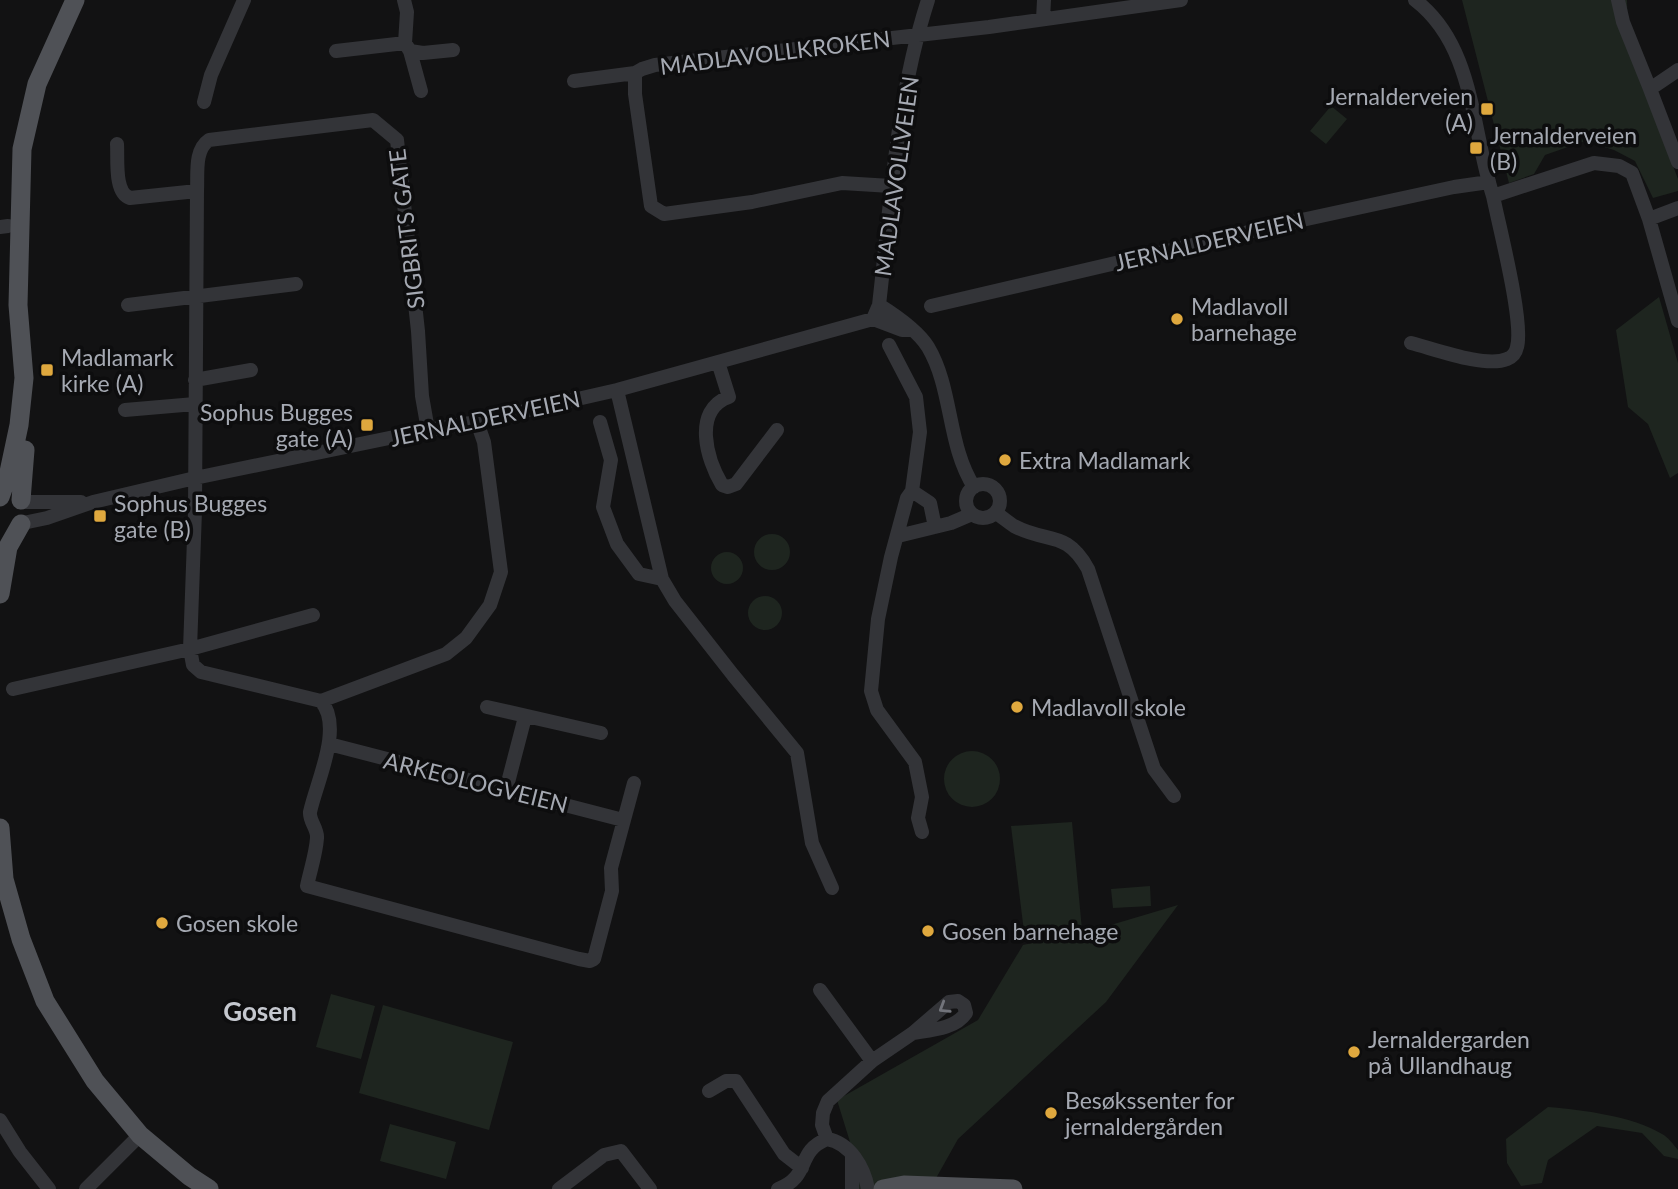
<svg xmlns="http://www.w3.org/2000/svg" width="1678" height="1189" viewBox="0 0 1678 1189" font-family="Lato,sans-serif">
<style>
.green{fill:#1e251f}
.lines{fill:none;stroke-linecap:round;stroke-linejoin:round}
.minor{stroke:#333438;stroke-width:14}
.major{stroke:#4f5156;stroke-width:19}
.oneway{stroke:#72747b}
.poi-dot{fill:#dfa83e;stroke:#0d0d0e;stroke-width:2.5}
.labels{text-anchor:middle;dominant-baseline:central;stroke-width:7;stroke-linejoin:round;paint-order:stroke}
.street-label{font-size:23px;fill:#a5a9b2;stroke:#0d0d0e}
.poi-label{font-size:23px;fill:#a5a9b2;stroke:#0d0d0e;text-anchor:start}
.quarter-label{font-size:26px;font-weight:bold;fill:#c5c8cf;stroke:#0d0d0e}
</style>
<rect width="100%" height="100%" fill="#121213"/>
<!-- green -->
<path class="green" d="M1462,0H1627L1628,47L1678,179V191L1653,198L1635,161L1614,150L1585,141L1545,155L1534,174L1509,183Z
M1331,106L1347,119L1326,144L1310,131Z
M1659,297L1678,363V473L1670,478L1648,424L1628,407L1616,330Z
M754 552a18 18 0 1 1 36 0a18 18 0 1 1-36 0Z
M711 568a16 16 0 1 1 32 0a16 16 0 1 1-32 0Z
M748 613a17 17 0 1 1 34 0a17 17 0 1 1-34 0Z
M944 779a28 28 0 1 1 56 0a28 28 0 1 1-56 0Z
M1072,822L1082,930L1025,940L1011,826Z
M1150,886L1151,906L1113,908L1111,889Z
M1178,905L1106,1002L958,1139L930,1189H852L859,1171L837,1100L978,1020L1023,945L1104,927Z
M331,994L375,1006L361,1059L316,1047Z
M383,1005L513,1042L489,1130L359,1093Z
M1548,1107C1583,1110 1632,1116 1662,1134C1668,1137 1673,1144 1678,1150V1159L1664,1156L1642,1133L1597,1126L1548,1160L1542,1183L1521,1186L1507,1163L1506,1139Z
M390,1124L456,1142L446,1179L380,1161Z"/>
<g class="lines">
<!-- minor -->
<path class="minor" d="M404,0L407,12L405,43L410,51L421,91
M1415,0C1475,46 1471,129 1493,196L1594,163L1619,166L1632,173L1649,219L1678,321
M1618,0L1623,22L1650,89L1678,70
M1043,19L1044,0
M336,51L405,43
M410,51L423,53L453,50
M574,81L635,73
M1650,89L1678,162
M204,102L211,75L244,0
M117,144C118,159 114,193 130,198L197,191
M891,186L842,183L752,202L664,214L651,206L635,94V73L642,69L655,65L989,27L1181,0
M1649,219L1678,208
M0,227L8,226
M128,305L296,284
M879,305C895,315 918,331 928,347C953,389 947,445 974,487
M931,306L1270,227L1454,187L1489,182
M873,319L902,330H910
M1411,343C1435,349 1485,368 1507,359C1513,357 1516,352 1517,347C1524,322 1499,226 1493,196
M889,345L916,397L920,432L912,491L907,498L891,557L878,619L871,691L877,710L915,762L922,797L918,818L922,832
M718,362L729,397C692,410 707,460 722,485L728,487L736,484L777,430
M195,380L251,370
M617,390L662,579L675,601L733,675L797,753L812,843L832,888
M125,410L195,404
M600,422L611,460L603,507L617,544L639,574L662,579
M428,430L422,396L418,331L397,140L373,120L209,140C194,150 198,174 197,191L195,511L190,649L193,665L201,672L321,701L446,654L466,638L490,605L501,572L484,442L477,422
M966 501a17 17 0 1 1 34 0a17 17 0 1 1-34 0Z
M912,491L930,503L935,527
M23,502H81
M996,513C1002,517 1008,522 1014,526C1047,544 1066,529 1088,569L1154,769L1174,796
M23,523L47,518L93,502L195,478L428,430L477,422L617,390L873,319L879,305C891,202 896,99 928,0
M898,536L951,523L972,514
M13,689L190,649L313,615
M321,701C344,727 316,783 310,812C309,821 318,829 317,838C316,854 310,871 307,886L579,959L590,961L594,959L612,891L611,868L634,783
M487,707L601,733
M329,744L623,820
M506,790L525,717
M820,990L872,1061
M709,1091L726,1081H736L784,1154L802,1168
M0,1120L20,1152L49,1189
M852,1156V1189
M86,1189L140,1135
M559,1189L604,1155L621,1151L650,1189
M778,1189C812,1176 795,1152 827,1139
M868,1189C864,1167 850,1143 827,1139L822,1125L823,1113L828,1101L872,1061L913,1033L949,1002L958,1001L964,1005L966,1013C955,1029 932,1030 913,1033"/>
<!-- major -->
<path class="major" d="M0,497L9,472L19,425L24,378L18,305L22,149L37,84L75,0
M21,500L25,450
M0,594L8,547L21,524
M0,828L4,879L21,939L45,1001L95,1081L140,1135L189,1176L209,1189
M883,1189L904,1185L1013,1189"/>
</g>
<!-- one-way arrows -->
<defs><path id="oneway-chevron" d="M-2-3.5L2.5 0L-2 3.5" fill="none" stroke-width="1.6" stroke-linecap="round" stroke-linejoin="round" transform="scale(1.75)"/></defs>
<use class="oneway" href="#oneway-chevron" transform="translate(944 1008) rotate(148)"/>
<!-- markers -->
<g class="poi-dot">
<rect x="1480" y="102" width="14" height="14" rx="3.5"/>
<rect x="1469" y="141" width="14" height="14" rx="3.5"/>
<circle cx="1177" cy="319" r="7"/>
<rect x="40" y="363" width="14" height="14" rx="3.5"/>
<rect x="360" y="418" width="14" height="14" rx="3.5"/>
<circle cx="1005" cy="460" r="7"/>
<rect x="93" y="509" width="14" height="14" rx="3.5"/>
<circle cx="1017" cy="707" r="7"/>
<circle cx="162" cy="923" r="7"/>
<circle cx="928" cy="931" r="7"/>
<circle cx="1354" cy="1052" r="7"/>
<circle cx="1051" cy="1113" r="7"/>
</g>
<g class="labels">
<!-- street labels -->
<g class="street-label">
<text transform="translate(775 52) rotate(-7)">MADLAVOLLKROKEN</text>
<text transform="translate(896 176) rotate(-82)">MADLAVOLLVEIEN</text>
<text transform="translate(406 229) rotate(-97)">SIGBRITS GATE</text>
<text transform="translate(1209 241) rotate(-13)">JERNALDERVEIEN</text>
<text transform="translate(485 418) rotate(-12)">JERNALDERVEIEN</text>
<text transform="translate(476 782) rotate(14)">ARKEOLOGVEIEN</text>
</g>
<!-- poi labels -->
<g class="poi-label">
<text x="1473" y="96" text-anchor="end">Jernalderveien<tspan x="1473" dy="26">(A)</tspan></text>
<text x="1490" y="135">Jernalderveien<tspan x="1490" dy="26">(B)</tspan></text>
<text x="1191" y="306">Madlavoll<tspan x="1191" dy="26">barnehage</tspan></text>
<text x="61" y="357">Madlamark<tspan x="61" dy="26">kirke (A)</tspan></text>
<text x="353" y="412" text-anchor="end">Sophus Bugges<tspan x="353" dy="26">gate (A)</tspan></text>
<text x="1019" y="460">Extra Madlamark</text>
<text x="114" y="503">Sophus Bugges<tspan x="114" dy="26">gate (B)</tspan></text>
<text x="1031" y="707">Madlavoll skole</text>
<text x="176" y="923">Gosen skole</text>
<text x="942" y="931">Gosen barnehage</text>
<text x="1368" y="1039">Jernaldergarden<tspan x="1368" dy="26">på Ullandhaug</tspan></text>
<text x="1065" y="1100">Besøkssenter for<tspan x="1065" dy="26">jernaldergården</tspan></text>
</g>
<!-- quarter labels -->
<g class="quarter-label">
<text x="260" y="1011">Gosen</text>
</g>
</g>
</svg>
